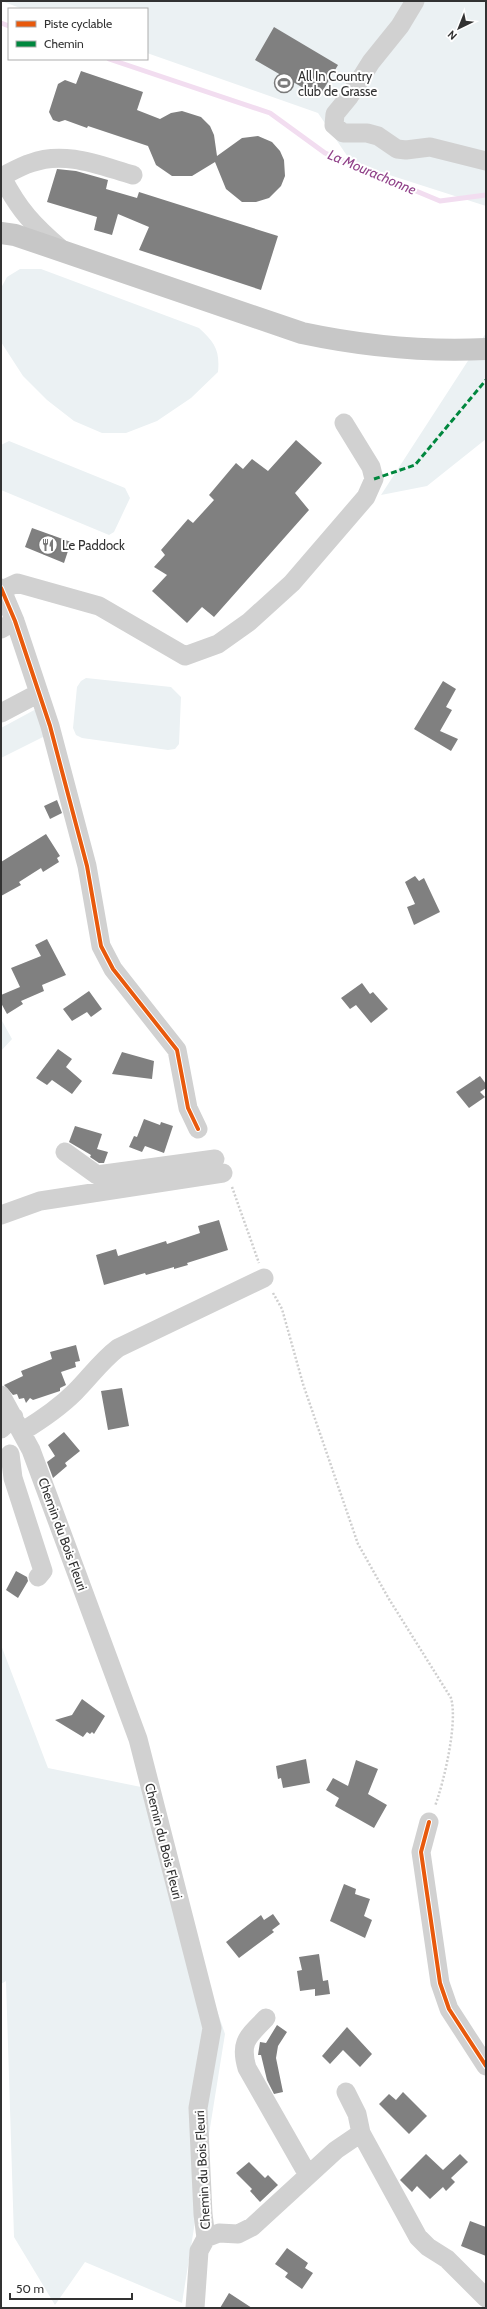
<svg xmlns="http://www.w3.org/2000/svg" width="487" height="2309" viewBox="0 0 487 2309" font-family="Cabin,sans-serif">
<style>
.green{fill:#ebf1f3}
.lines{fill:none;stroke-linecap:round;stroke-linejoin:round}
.stream{stroke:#f2ddf0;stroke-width:5}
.building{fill:#808080}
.path{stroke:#cfcfcf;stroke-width:2.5;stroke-dasharray:2 2;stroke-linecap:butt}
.minor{stroke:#d1d1d1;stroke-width:19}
.major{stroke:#c7c7c7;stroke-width:22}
.quiet{stroke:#00873e;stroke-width:3;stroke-dasharray:6 3;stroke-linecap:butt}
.cycleway-casing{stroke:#fff;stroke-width:6}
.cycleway{stroke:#e8590c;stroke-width:4}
.labels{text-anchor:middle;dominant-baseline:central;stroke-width:4;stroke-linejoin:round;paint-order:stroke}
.poi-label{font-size:13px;fill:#323232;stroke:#fff;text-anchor:start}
.street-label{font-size:13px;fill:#323232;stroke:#fff}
.water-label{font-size:14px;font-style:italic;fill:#91438a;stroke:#fff}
</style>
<rect width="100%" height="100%" fill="#fff"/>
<!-- green -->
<path class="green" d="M1,1H486V206L352,163L318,113L147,53V9H23Z
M20,269H41L199,328C215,343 220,350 218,372L191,398L157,421L126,433H102L74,421L47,400L23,376L1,342V288L7,277Z
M486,333V439L427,486L381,495Z
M9,441L125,488L130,498L114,532L109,535L1,490V445Z
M86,678L171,687L181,697L179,744L175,749L168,750L82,738L76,735L73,728L77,687L81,681Z
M38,708L47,735L1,758V728Z
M1,1019L12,1039L1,1051Z
M1,1645L48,1768L141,1787L225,2034L182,2303L85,2262L55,2305L14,2237L6,1981L1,1984Z"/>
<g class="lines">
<!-- stream -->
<path class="stream" d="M1,23L9,26
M109,59L270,113L325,153L440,201L486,195"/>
</g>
<!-- building -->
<path class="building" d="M274,27L338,65L319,97L255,60Z
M81,71L143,92L137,110L160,119L171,113L182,111L201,117L210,126L214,135L217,156L242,138L258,136L272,142L280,151L284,160L285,176L281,186L269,198L256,202H242L226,189L215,162L192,176H172L156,165L148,146L88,126L87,128L65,120L59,122L53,120L49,112L58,84L65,80L76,84Z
M57,169L76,171L108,180L106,189L137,198L139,192L278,236L261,290L139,250L149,227L118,214L112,235L94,230L97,217L47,202Z
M296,440L322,463L295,493L309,510L214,617L202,607L187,623L152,591L167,575L154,567L165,555L161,550L188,519L193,523L214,500L209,495L236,463L243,469L252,459L268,471Z
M32,528L71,542L64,563L25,547Z
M443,681L456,689L446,707L452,710L440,731L458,739L451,751L414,729Z
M57,800L62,813L50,819L44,806Z
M46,834L60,856L57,858L59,862L43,872L41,868L19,882L21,885L1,896V862Z
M415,876L419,881L424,878L440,912L414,925L407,907L415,904L405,882Z
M47,939L66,975L42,985L44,991L21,1001L23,1004L7,1014L1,1003V995L20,987L11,968L41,956L35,945Z
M362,983L370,994L373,992L388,1009L371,1023L356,1005L350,1009L341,998Z
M89,991L102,1009L91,1017L87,1012L72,1021L63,1009Z
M58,1049L72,1059L66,1067L82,1081L72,1094L52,1080L47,1085L36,1078Z
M122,1052L154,1061L152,1079L112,1074Z
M480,1076L486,1084V1088L480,1092L485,1097L469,1108L456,1092Z
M144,1119L160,1125L161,1122L173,1126L164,1153L145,1146L142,1152L129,1147L134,1136L137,1137Z
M75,1126L102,1134L97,1149L108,1152L104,1163H99L90,1157L91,1155L69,1142Z
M219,1220L228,1250L187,1263L188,1265L174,1269V1267L146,1275L145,1273L104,1285L96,1255L116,1249L118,1256L166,1241L167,1244L200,1233L198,1226Z
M76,1345L80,1361L75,1362L76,1367L61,1372L66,1385L60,1388V1391L33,1400L30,1398L26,1403L24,1398L19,1399L17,1394L13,1395L4,1385L23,1376L21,1371L52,1359L50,1352Z
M122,1388L129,1426L108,1430L101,1391Z
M64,1432L80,1451L65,1463L67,1466L53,1478L47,1462L55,1456L48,1445Z
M16,1571L27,1577L28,1581L18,1598L6,1590Z
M82,1699L105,1716L94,1734L92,1732L90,1734L87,1732L83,1737L55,1720L72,1715Z
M306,1759L310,1783L283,1788L281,1778L278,1779L276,1766Z
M356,1760L378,1769L368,1794L387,1805L374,1828L335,1806L339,1798L326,1790L333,1778L348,1786Z
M344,1884L356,1889L355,1894L370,1899L364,1916L372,1920L365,1938L330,1921Z
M273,1914L280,1924L272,1930L274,1932L239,1958L226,1942L261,1915L264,1920Z
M319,1954L323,1981L328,1980L330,1994L315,1996V1989L300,1991L297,1971L302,1970L299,1957Z
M277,2025L287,2032L278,2046L276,2058L283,2092L274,2094L267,2080L261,2055H258L260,2042L266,2043Z
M347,2027L372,2054L360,2067L343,2050L330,2064L322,2056Z
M403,2092L427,2116L409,2134L379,2104L389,2094L396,2100Z
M426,2154L443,2170L460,2154L468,2162L451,2178L455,2182L446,2191L443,2187L430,2199L417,2186L412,2192L400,2180Z
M249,2162L265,2178L268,2175L278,2185L260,2202L250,2191L252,2189L236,2173Z
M470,2221L486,2227V2256L461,2246Z
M287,2248L308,2263L305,2268L313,2273L302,2289L285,2277L288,2273L275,2264Z
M229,2293L252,2308H220Z"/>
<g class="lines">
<!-- path -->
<path class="path" d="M232,1187L259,1263
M273,1293L282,1309L303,1384L358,1544L389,1599L451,1698C458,1722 444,1782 435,1806"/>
<!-- minor -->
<path class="minor" d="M415,1L400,26L371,62L349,97L335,114L334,125L343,133H367L378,136L397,149L406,150L430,147L486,161
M1,177C11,172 21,166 31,163C65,150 101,166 133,175
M2,177C19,210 33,225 61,249
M1,588L15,621L50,726L87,866L101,946L113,969L177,1050L188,1108L198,1129
M2,590L17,583L99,606L185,656L218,644L249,622L292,583L366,497L374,479L371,467L344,423
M1,629L15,621
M1,713L39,693
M65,1152L97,1175L215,1159
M1,1215L40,1201L223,1173
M1,1395L31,1450L138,1739L212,2028L198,2108L203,2214L206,2238L199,2251L195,2308
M1,1429L14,1417
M23,1431C41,1420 59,1408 75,1392C90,1377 101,1361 118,1348L264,1278
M10,1454L13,1478L43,1571L38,1577
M429,1822L421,1852L440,1983L449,2009L486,2066
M266,2018C249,2036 239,2041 247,2068L308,2175
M346,2092L357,2114L361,2133L418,2237L428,2247L447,2259L486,2298
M206,2238L219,2233L238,2234L252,2227L336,2150L361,2133"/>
<!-- major -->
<path class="major" d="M1,233L15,235L302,333C363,346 424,352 486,349"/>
<!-- quiet -->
<path class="quiet" d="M374,479L415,465L486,380"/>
<!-- cycleway casing -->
<g class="cycleway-casing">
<path id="cycleway" d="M1,588L15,621L50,726L87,866L101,946L113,969L177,1050L188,1108L198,1129
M429,1822L421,1852L440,1983L449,2009L486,2066"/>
</g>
<!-- cycleway -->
<use href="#cycleway" class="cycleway"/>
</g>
<!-- icons -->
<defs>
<g id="stadium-ring" transform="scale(1)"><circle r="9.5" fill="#fff" stroke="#7a7a7a" stroke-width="1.5"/><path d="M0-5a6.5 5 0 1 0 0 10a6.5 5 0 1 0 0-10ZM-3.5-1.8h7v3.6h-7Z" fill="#7a7a7a"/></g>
<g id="restaurant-ring" transform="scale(1)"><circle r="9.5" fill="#fff" stroke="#7a7a7a" stroke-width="1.5"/><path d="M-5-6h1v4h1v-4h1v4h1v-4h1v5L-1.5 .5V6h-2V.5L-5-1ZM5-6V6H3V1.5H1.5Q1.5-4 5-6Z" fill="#7a7a7a"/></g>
</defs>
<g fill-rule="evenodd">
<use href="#stadium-ring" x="284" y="83"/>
<use href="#restaurant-ring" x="48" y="545"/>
</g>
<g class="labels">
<!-- poi labels -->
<g class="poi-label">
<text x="298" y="76">All In Country<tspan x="298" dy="15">club de Grasse</tspan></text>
<text x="62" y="545">Le Paddock</text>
</g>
<!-- street labels -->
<g class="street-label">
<text transform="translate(63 1534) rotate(70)">Chemin du Bois Fleuri</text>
<text transform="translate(164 1841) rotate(76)">Chemin du Bois Fleuri</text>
<text transform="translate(202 2170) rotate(-93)">Chemin du Bois Fleuri</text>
</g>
<!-- water labels -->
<g class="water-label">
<text transform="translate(372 172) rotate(23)">La Mourachonne</text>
</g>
</g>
<!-- border -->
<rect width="487" height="2309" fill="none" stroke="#323232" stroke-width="4"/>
<!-- legend -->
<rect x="8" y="8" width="140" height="52" fill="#ffffff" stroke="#adadad"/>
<rect x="16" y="21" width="20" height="6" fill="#e8590c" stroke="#adadad"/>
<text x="44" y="28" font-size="12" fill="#323232">Piste cyclable</text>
<rect x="16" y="41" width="20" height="6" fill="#00873e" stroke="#adadad"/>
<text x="44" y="48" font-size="12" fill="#323232">Chemin</text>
<!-- north arrow -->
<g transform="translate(459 28) rotate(223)" stroke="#ffffff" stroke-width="3" paint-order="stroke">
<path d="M0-3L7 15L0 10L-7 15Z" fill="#323232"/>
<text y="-6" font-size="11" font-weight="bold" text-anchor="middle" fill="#323232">N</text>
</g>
<!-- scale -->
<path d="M10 2293v6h122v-6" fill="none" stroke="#323232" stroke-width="2"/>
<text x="16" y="2293" font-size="12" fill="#323232" stroke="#ffffff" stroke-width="3" paint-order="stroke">50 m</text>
</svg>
